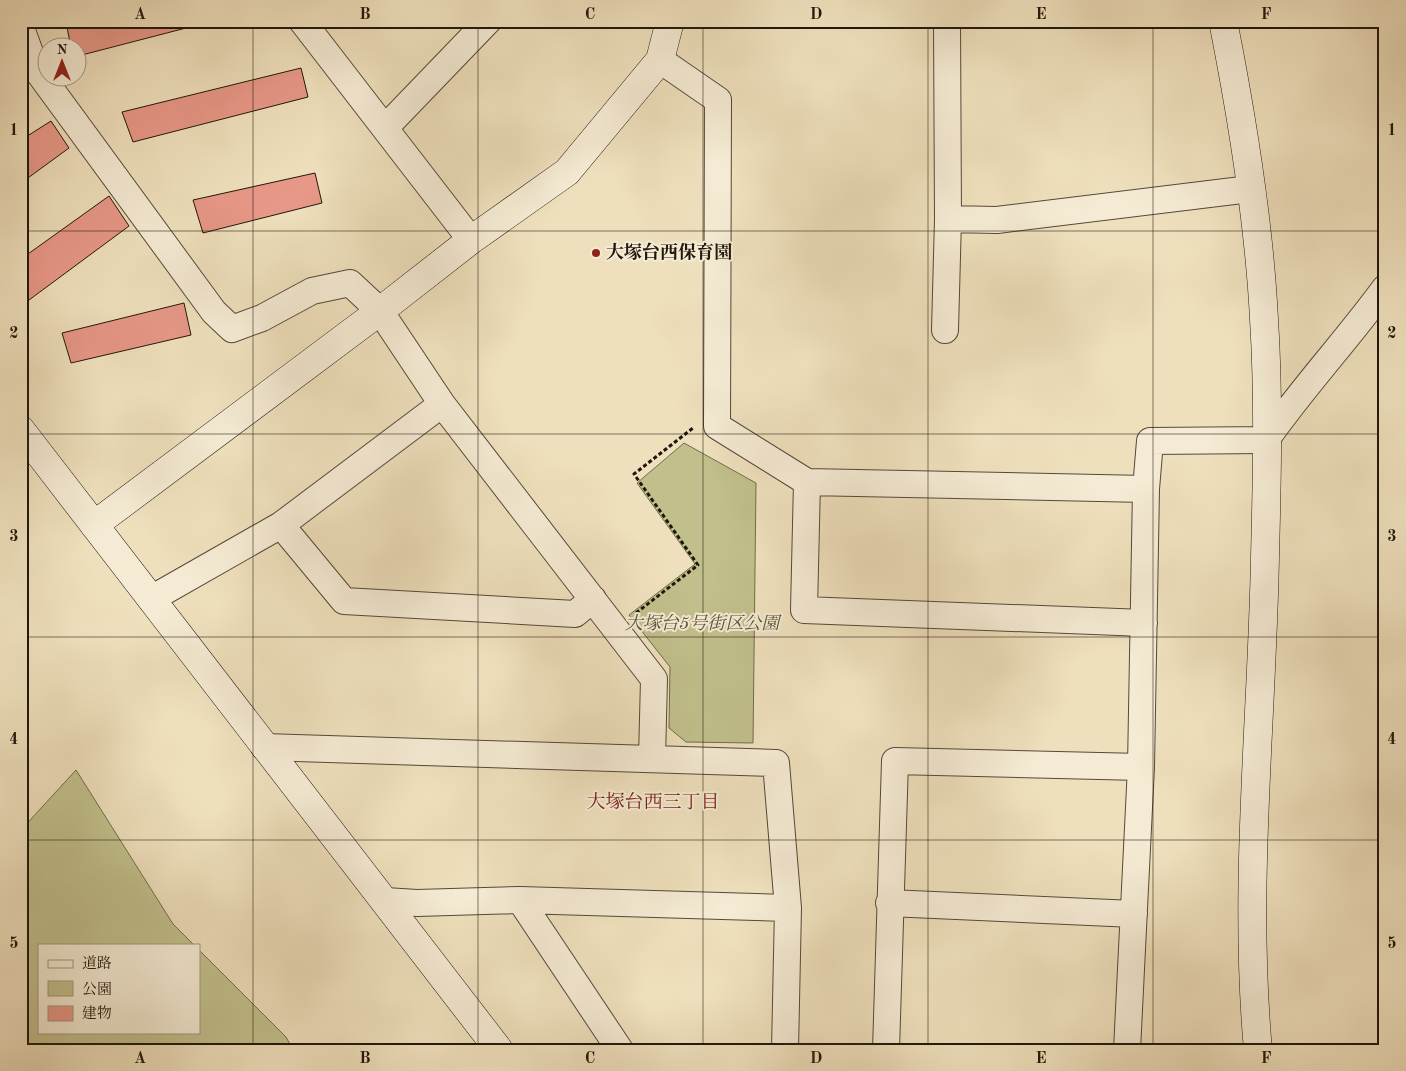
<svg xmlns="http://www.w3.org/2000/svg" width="1406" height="1071" viewBox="0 0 1406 1071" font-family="'Old Standard TT','Noto Serif JP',serif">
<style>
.green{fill:#c1c08c;stroke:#706c4c}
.building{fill:#e89888;stroke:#20170c}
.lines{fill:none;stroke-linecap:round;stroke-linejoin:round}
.street-casing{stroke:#544938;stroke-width:28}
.secondary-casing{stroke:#20170c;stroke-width:29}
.path{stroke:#20170c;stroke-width:3;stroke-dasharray:4 2.5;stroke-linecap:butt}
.street{stroke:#f5ebd4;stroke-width:26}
.secondary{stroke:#f5ebd4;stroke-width:28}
.grid{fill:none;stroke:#20170c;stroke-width:1;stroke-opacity:0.55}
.poi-dot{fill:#8f2418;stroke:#f5ebd4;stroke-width:2}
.labels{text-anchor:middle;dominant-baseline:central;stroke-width:4;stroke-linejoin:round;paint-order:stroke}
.poi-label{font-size:18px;font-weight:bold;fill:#20170c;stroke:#f5ebd4;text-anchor:start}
.park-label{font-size:18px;font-style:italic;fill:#585239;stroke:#f5ebd4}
.neighbourhood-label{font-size:19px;fill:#7a1f14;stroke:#f5ebd4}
.neatline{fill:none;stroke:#20170c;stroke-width:2}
.grid-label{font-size:16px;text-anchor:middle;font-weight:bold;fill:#20170c}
</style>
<rect width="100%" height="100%" fill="#efe0bd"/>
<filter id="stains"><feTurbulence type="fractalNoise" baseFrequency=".004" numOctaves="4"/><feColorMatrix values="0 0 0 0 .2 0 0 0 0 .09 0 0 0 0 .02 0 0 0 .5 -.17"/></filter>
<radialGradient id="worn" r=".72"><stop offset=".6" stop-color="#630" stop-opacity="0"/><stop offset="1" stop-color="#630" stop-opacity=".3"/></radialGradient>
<!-- green -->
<path class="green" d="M684,443L756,483L753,743L686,742L669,728L670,667L629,615L695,564L637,483Z
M76,770L173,924L194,945H39V1032H199V950L286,1037L293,1050H27L21,1039V830Z"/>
<!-- building -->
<path class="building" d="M91,21H213L78,56V48H71L67,27Z
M301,68L308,97L133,142L122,112Z
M51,121L69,148L21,183V140Z
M315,173L322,203L203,233L193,200Z
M109,196L129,226L29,300L21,290V259Z
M184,303L191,335L71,363L62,333Z"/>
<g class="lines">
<!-- street casing -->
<g class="street-casing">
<path id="street" d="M302,21L471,240
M21,28L36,69L214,312L232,329L262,318L312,291L350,283L380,311L442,404L654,679L652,758
M660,60L718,100L717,426L807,482L1146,489
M385,128L488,21
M948,219L997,220L1250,189
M945,330L948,219L947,21
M807,482L804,610L1144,623
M281,525L344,601L575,614L593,599
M151,599L281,525L442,404
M264,747L776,763L788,908L785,1050
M520,900L620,1050
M385,901L417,903L520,900L788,908
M889,903L1134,914
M886,1050L895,761L1141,767
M1127,1050L1141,767L1146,489L1150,441L1266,440C1303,387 1347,340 1385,288"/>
</g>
<!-- secondary casing -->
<g class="secondary-casing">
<path id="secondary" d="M1223,21C1242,117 1259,221 1264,319C1269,398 1267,478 1265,557C1262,721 1243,886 1258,1050
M21,430L499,1050
M94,525L380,311L471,240L567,172L660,60L670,21"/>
</g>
<!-- path -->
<path class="path" d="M636,613L698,565L634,474L693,428"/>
<!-- street -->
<use href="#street" class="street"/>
<!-- secondary -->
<use href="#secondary" class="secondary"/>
</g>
<!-- grid -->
<path class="grid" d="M253,21V1050M478,21V1050M703,21V1050M928,21V1050M1153,21V1050M21,231H1385M21,434H1385M21,637H1385M21,840H1385"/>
<!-- markers -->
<circle class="poi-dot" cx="596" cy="253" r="5"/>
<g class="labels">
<!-- poi labels -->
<g class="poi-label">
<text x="606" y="253">大塚台西保育園</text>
</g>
<!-- park labels -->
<g class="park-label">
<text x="702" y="624">大塚台5号街区公園</text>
</g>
<!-- neighbourhood labels -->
<g class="neighbourhood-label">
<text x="653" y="803">大塚台西三丁目</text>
</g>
</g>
<!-- margin -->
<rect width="1406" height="1071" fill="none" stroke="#efe0bd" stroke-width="55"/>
<!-- legend -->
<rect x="38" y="944" width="162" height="90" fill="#f5ebd4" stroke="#a09684"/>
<rect x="48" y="960" width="25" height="8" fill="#f5ebd4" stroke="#a09684"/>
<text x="82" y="968" font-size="15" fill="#20170c">道路</text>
<rect x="48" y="981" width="25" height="15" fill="#c1c08c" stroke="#a09684"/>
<text x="82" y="994" font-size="15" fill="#20170c">公園</text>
<rect x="48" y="1006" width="25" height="15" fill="#e89888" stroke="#a09684"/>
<text x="82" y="1018" font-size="15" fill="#20170c">建物</text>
<!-- north arrow -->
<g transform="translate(62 62)"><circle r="24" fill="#f5ebd4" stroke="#a09684"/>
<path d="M0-4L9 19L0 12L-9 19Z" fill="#8f2418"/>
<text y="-8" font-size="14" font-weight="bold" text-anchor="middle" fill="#20170c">N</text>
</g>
<rect x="28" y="28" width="1350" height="1016" class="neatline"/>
<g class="grid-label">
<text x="140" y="19">A</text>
<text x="365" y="19">B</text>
<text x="590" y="19">C</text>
<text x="816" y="19">D</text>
<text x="1041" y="19">E</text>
<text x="1266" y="19">F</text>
<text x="14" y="135">1</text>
<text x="1392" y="135">1</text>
<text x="14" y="338">2</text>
<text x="1392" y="338">2</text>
<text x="14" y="541">3</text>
<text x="1392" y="541">3</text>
<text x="14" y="744">4</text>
<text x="1392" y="744">4</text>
<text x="14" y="948">5</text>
<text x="1392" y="948">5</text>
<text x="140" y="1063">A</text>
<text x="365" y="1063">B</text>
<text x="590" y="1063">C</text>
<text x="816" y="1063">D</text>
<text x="1041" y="1063">E</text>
<text x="1266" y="1063">F</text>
</g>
<rect width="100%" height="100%" filter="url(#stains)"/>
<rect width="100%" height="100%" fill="url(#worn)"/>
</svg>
